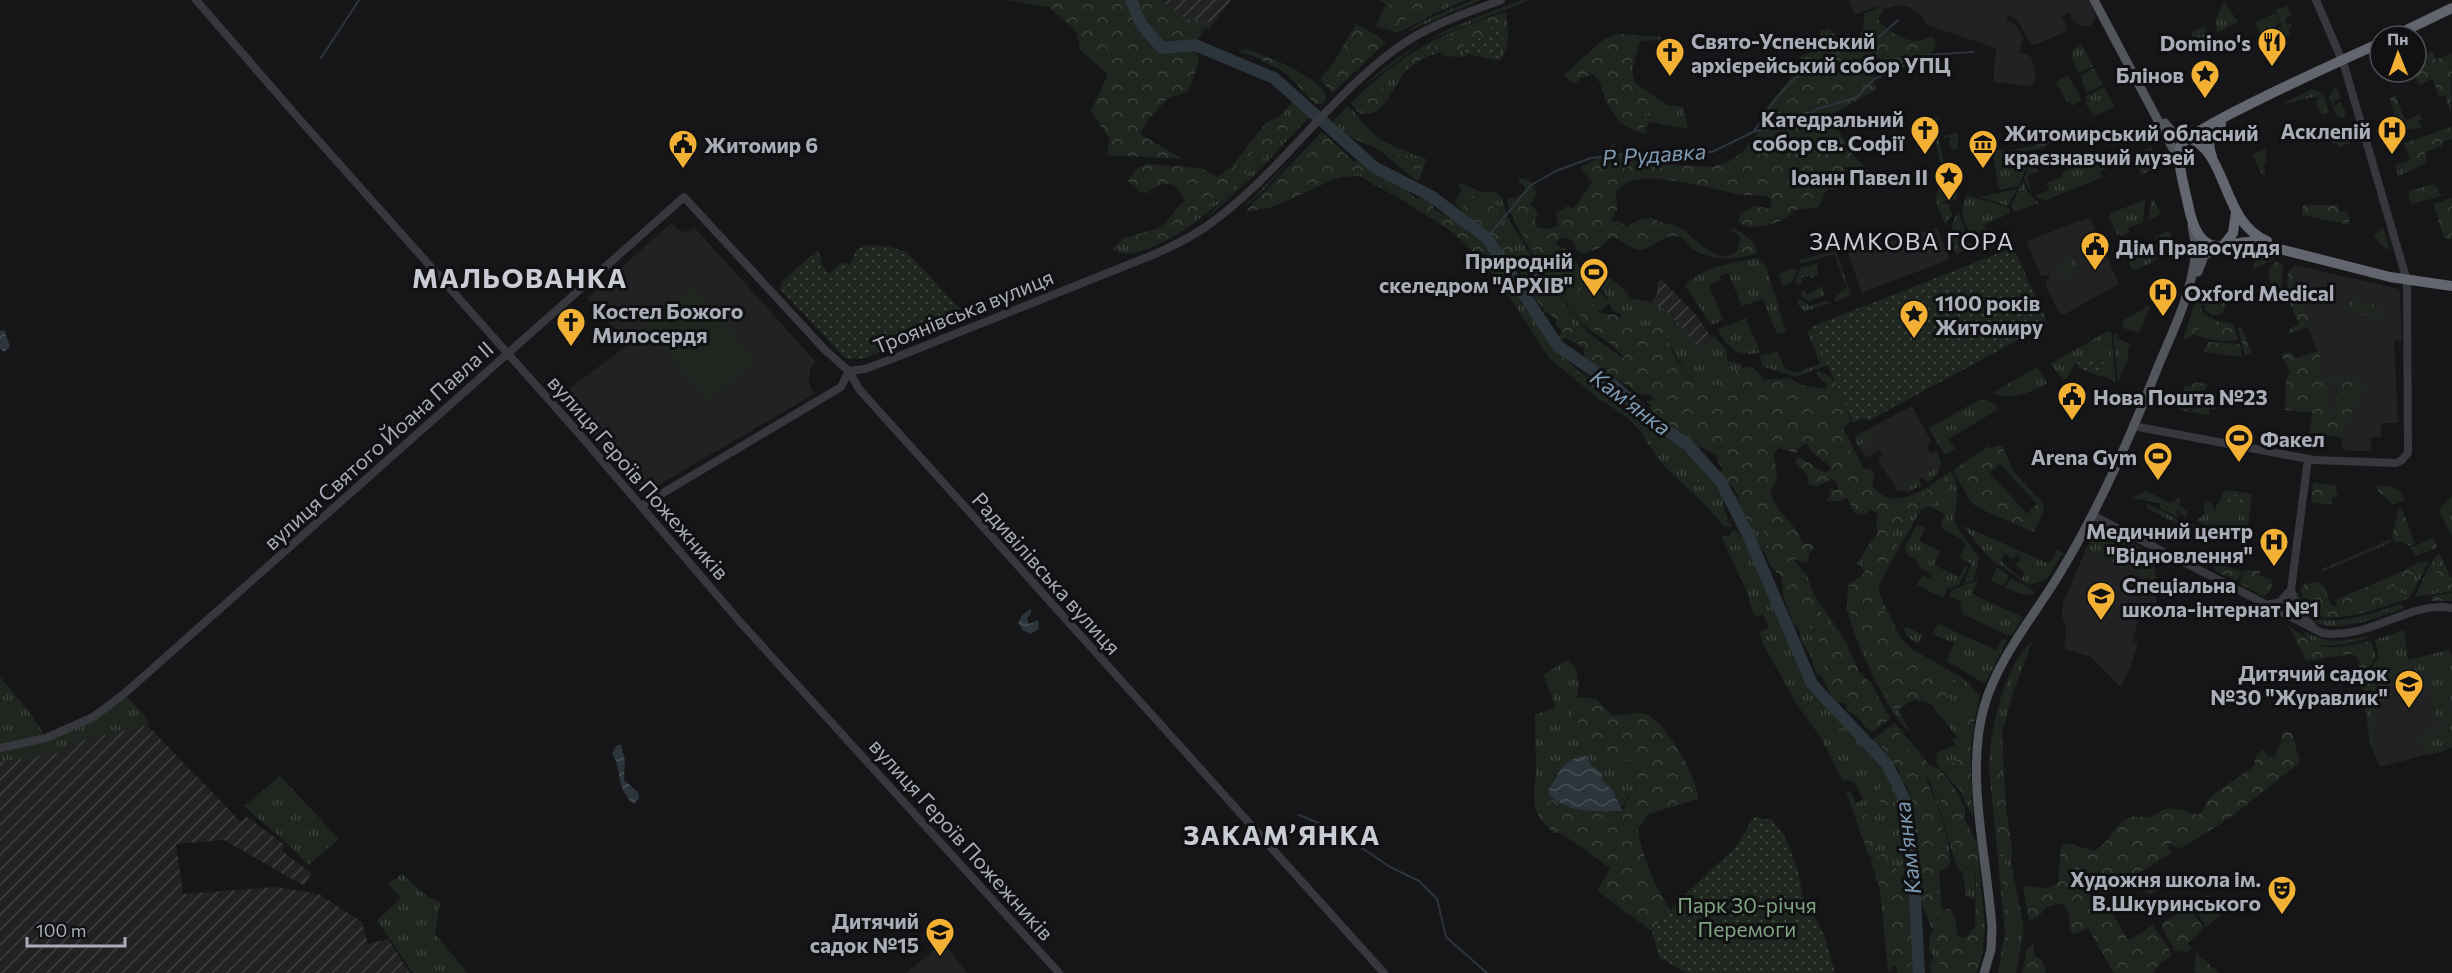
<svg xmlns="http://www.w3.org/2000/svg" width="2452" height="973" viewBox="0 0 2452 973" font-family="Commissioner,sans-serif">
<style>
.built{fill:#222225}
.industrial{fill:url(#industrial-furrows)}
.grass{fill:url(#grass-tufts);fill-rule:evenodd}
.forest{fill:url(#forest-crowns);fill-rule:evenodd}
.park{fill:url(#park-dots)}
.pitch{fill:#1e261f}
.water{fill:url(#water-waves)}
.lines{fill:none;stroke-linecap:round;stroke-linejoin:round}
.stream{stroke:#2c353c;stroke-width:2}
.river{stroke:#2c353c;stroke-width:12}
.minor{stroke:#37383d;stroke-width:8}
.major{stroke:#53555c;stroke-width:9}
.highway{stroke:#63666e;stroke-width:10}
.labels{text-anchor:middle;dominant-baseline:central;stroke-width:6;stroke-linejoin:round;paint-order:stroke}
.poi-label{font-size:21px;font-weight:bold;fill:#a8adb8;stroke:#111113;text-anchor:end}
.street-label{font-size:21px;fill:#a8adb8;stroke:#111113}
.park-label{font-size:21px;fill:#7fa381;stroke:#111113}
.water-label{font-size:22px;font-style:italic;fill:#7f9bb3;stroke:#111113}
.quarter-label{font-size:24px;letter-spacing:1.5px;fill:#c9ccd4;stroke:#111113}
.district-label{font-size:27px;font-weight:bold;letter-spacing:1.5px;fill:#c9ccd4;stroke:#111113}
</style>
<defs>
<pattern id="industrial-furrows" width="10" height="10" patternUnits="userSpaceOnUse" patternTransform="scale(1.5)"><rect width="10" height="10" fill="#222225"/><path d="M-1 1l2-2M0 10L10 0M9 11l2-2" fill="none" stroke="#3f3f43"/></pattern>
<pattern id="grass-tufts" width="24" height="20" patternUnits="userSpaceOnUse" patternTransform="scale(1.5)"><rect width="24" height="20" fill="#1e261f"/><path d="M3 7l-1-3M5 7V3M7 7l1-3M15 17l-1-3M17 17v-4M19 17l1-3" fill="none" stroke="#3c433d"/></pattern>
<pattern id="forest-crowns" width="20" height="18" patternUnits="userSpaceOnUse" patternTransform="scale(1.5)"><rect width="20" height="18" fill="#1e261f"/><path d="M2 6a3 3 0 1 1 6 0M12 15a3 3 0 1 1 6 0" fill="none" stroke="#3c433d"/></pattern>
<pattern id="park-dots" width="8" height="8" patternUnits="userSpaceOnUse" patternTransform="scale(1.5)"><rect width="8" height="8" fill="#1e261f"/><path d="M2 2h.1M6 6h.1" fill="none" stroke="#3c433d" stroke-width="1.8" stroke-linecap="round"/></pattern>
<pattern id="water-waves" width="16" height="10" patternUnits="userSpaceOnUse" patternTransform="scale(1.5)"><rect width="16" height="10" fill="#2c353c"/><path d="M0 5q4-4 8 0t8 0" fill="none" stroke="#485056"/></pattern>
</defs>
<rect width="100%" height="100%" fill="#161618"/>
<!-- built -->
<path class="built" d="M1849,0H2089L2096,17L2090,26H2082L2074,22L2069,13L2062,16L2067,27L2065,32L2034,45L2030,42L2017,20L2008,15L2006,20L2015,24L2023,37L2019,52L2029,55L2032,59L2036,78L2033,84L2029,86L1993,82L1996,48L1927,25L1922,16L1910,7L1900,5L1881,10L1879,6L1854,15Z
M2087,218L2091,220L2119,284L2065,314L2060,315L2046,285V281L2050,278L2049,275L2041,276L2027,243L2030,240Z
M671,223L681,231L687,232L694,227L816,362L810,368L809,383L814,394L642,495L558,397L629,344L587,298Z
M1937,228L1950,259L1862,293L1848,253Z
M2295,265L2398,289L2400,292L2402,340L2394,341L2398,423H2381V437L2369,438L2371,440V451H2349L2342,449L2341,437L2309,434L2322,361L2294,295L2292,277Z
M1912,406L1931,441L1927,448L1930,453L1937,451L1941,464L1931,480L1927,482L1922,477L1919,479L1921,486L1910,491H1898L1879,462V458L1883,455L1880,450L1866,458L1855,439L1857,435Z
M2086,549L2156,582V607L2153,611L2142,615L2139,618L2133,640L2138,644L2130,669L2121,688L2091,657L2064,649L2066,630L2062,615L2063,603Z
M2449,650L2452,655V748L2380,767L2370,743L2363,690L2381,667Z
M943,943L968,973H906Z"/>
<!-- industrial -->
<path class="industrial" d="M1151,0H1231L1209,29L1177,24Z
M1661,279L1696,315L1712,338L1699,349L1651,302L1657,294V283Z
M147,725L241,822L247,817L285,845L282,851L311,873L304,886L224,840L176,844L183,894L274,887L319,894L362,922L368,944L388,939L410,973H0V762L64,752L63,745Z"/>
<!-- grass -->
<path class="grass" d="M1378,0H1466L1435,13L1398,33L1376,26L1386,4Z
M1473,0H1481L1402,34L1429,18Z
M1522,0H1530L1423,42L1364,86C1410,41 1463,22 1522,0Z
M2224,1L2238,22L2217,33L2216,19Z
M2287,6L2291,15L2285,19L2287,25L2290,24L2292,27L2288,30L2290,34L2265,48L2259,36L2282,26L2275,11Z
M1506,12C1508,28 1511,46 1500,61L1471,55L1473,53L1495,59L1483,37C1472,41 1464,44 1463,57L1444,56V52C1432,53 1413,62 1406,71C1393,85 1384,121 1359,113L1351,103C1399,55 1441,32 1506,12Z
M2205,26L2209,42L2198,48L2191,33Z
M1636,35L1661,37L1660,40L1640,41L1632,70L1635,83L1667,105L1683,107L1688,129L1649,122L1645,134L1633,130L1644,129L1638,93L1627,76L1639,38Z
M2081,43L2093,66L2079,73L2071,58L2074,49Z
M2094,68L2103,84L2087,93L2080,76Z
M2336,85L2341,99L2333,101L2335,106L2341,101L2346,116L2342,118L2336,115L2329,97Z
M2104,87L2115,107L2094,116L2086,104V96Z
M2313,89L2323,94L2329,112L2321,115L2316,103L2318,96L2280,105Z
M1292,102L1310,117C1279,148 1157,278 1112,249L1124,238L1162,227L1178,207L1231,167L1267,122L1282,115Z
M1347,106C1359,115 1366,128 1377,137C1392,148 1409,151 1426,159V162L1418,182L1378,149L1345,135L1333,121Z
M1938,118V131L1922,133V128L1925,127L1926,119Z
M2045,129L2051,133L2050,143L2043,148L2026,152L2029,162L2019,186L1999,190L1992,149L2010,151L2043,143Z
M2335,129L2338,138L2343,141L2348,139L2350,143L2339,147L2337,143H2333L2329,131Z
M1958,133V149L1951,150L1949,141L1952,138L1949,139L1948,136L1944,139L1943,136Z
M1935,136L1939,137L1946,176L1943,175Z
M2151,147L2159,166L2142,175L2133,156Z
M1280,148L1259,171L1206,219L1212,211Z
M2099,148L2108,168L2100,171L2103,177L2046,200L2040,199L2035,196L2049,190L2047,183L2062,177V172L2099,157Z
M2265,148L2267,163L2263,164L2266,174L2263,176L2252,155Z
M1298,152L1260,194L1243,208Z
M2412,160L2414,165L2426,160L2427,163L2398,176L2395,165Z
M2034,161L2038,171L2027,176L2032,194L2024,179L2030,163Z
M1359,173L1373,177L1404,201L1359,176L1341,177Z
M1521,178L1528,180L1536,186L1534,190L1537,192L1530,206L1522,205L1516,223L1536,253L1544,258L1548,274L1560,290L1573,300L1585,323L1612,345C1603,339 1593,333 1585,326C1564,305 1511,228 1507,200L1510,198H1516L1524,192L1525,187L1518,181Z
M2023,181L2028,193L2039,203L2014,212L2011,206Z
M1461,183L1482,192H1495L1502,198L1508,218L1525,246L1553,288L1587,331L1580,326L1575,330L1572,329L1570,314L1532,258L1527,255H1516L1513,241L1502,214L1477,195L1460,201L1459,204L1467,210V213L1464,214L1455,202L1462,190L1458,185Z
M1946,183L1956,187L1957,200L1950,199Z
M1945,184L1948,199L1942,203L1949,204L1952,215L1945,224C1940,211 1928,193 1945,184Z
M2434,184L2435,187L2437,186L2440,195L2452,193L2412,204L2408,195L2410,191Z
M2018,189L2007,206L1980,197L2017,189Z
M1967,195L2009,208L2010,213L1984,225L1987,233H1971C1962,221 1959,208 1967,195Z
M2145,200L2143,222L2128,228L2130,232L2122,236L2117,234L2109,218L2111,213Z
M2154,200L2161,214L2148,221L2151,201Z
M1958,212L1966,232L1964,235L1956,232L1951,226Z
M2169,230L2176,247L2173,248L2156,240L2155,237Z
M1949,231L1971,244V248L1956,254Z
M2150,241L2170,252L2137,270L2132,269L2125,253L2127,248L2135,245L2137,248Z
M1836,251L1851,295L1834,302L1836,296L1847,287L1835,256L1831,255L1802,264L1798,260Z
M1758,258L1765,264L1786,331L1777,334L1763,299L1742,306L1728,273L1720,276L1721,280L1709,285L1723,320L1711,325L1685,285C1703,267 1734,262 1758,258Z
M2058 268a10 10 0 1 1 20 0a10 10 0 1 1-20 0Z
M1817,263L1818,275L1811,278L1810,275L1801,278L1802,283L1798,285L1795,281L1800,268Z
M1591,264L1620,286L1632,299C1666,300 1679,326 1699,349L1714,336L1727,351V361L1742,364C1739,371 1732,378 1726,382C1698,398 1684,371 1673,350C1669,343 1666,341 1668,333C1658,317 1647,332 1632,328C1627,326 1624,322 1620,318L1621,314L1612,310L1604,291L1598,286L1589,266Z
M1790,269H1798L1792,282L1783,286L1779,274Z
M1822,286L1825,295L1809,301L1803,298L1801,292L1805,290L1807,295Z
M2204,296L2201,307L2204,314L2217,321L2233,324L2238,340L2221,341L2193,335L2183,340L2197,297Z
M1799,299L1810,306L1825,301L1831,303L1805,311L1800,308L1797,300Z
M1529,302C1535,316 1547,340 1563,346L1561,351L1571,365L1582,373L1642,411L1664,437L1708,461L1722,490L1724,506L1729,523L1733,527H1724L1707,506L1669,471L1654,453L1641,432L1628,418L1599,399L1549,358L1516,307L1522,303Z
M2148,306L2150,307L2139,333L2123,328L2122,324L2124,320Z
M1746,318L1760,352C1740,359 1726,347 1718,329Z
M1812,329L1828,365L1796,377L1762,366L1760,356L1777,351L1785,369L1796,373L1820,364L1807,331Z
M2108,331L2111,332L2116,382L2102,376L2106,363L2091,357L2074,365L2067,379H2063L2050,364Z
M2113,333L2118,335L2117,338L2130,344L2127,351L2129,357L2118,382Z
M2038,367L2047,383C2036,392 2004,402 1992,393Z
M2194,382L2208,384L2189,412L2178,409L2185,386H2192Z
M2206,388L2208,408V397L2209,402L2217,404L2215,410L2209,408V415L2191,412Z
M1981,399L1991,402L1999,409L1949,439L1955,449L1947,454L1943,453L1929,428Z
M1658,416L1675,432L1696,440L1707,450L1672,435Z
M1829,421L1843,428L1864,469L1870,468L1875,474C1872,481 1871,485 1877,491C1898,512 1933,484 1950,471C1962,485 1955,506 1954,522L1979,558L1974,580L1963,584L1972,564L1960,558L1965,544L1963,540L1942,528L1941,522L1945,514L1924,504L1879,584V593L1901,639L1915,651L1961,677L1980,695L1974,722L1970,756L1973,817L1960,791L1937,764L1936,753L1955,745L1952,739L1957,737L1930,703L1914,699L1898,710L1911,732C1891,721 1853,636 1848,613C1846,604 1848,593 1848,584L1866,573L1857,563L1892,520Z
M1868,430L1872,438L1858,446L1855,438Z
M1935,451C1945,461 1939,477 1927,482L1922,477L1937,467L1930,454Z
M1919,479L1921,486L1907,491L1896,489Z
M2228,490L2252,494L2247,535L2243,541L2234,540L2200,523L2197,520L2205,514L2204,505L2206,500L2213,505L2214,516L2241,507L2221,500L2223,492Z
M1734,491C1744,506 1731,526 1759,526L1765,533L1771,546L1764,552L1741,525Z
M2146,491L2171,503L2175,496L2173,503L2178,497L2181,499L2179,505L2188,512L2186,515L2188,517L2186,518L2176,510L2179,517H2177L2160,508V503L2132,498Z
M2452,496V534H2450L2439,510Z
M2147,505C2164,508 2178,525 2195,524L2196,526L2190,530L2146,508Z
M1919,525L1925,528L1919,541L1940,551L1934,565L1959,577L1965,565L1968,567L1959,585L1950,588L1930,578L1932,574L1919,568L1917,561L1905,553L1906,544L1916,526Z
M1962,525L2049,564L2057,550L2063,553L2046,580L2029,585L1990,559ZM2006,554L2012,559L2017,555L2021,559L2016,565L2025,574L2021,579L2000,560Z
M1734,529L1756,553L1776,612L1787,632L1796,662L1805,678L1833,710L1843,716L1865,738L1869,750L1887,771L1900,794L1904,805L1902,818L1905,826L1902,842L1905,868L1910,876L1913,931L1917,953L1922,961L1918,967L1919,973H1897V966H1893L1891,972L1888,970L1880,890L1871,862L1872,858L1869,857L1846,791H1850L1856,803L1863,800L1855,783L1850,780L1843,781L1819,735L1798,706L1762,642L1760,632L1769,628L1763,615L1754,617L1746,590L1722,538L1723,535L1729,536Z
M2101,529L2154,554L2156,582L2086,549L2096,533Z
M2389,540L2392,542L2322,572V569Z
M2439,553C2445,566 2452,576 2452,591L2415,597L2429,566Z
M2420,561L2421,563L2429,561L2410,598C2389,604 2332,627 2314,613C2307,608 2302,597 2300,589L2305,584L2319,582L2325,588L2330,604L2335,607L2337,603L2335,600L2399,573Z
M1796,562L1807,576L1814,595L1844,638L1828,625Z
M1997,567L2009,576L2003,586L1991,581Z
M2011,578L2034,591V595L2021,594L2005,587Z
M1978,580L1972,594L2023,617L2012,635H2007L1962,614L1960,601L1949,596L1952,590Z
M2297,592C2302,599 2305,610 2313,615C2330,629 2381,611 2400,604L2404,606L2403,609C2367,620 2306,649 2297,592Z
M1784,598L1798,612L1813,611L1809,629L1814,628L1820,646L1810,654L1815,662L1825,667L1822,677L1816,674L1810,655L1801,641L1799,629L1793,622Z
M1938,624L1996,650L2002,638L2007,640L1985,684L1947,661L1954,643L1932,634Z
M1906,627L1923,635L1918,644L1908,637L1904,630Z
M2404,630L2408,660L2422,675L2382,686L2385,700L2378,702L2379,706L2375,708L2372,724L2380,767L2370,743L2363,690L2381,667L2375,640Z
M2303,631C2325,643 2343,643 2367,636L2369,638C2348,644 2317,654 2303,631Z
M2032,642L2014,690L2002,733L2006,809L2012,848L2011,862L2024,929L2016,973H1998L2005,931L1989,769C1988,735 2005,663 2032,642Z
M2449,650L2452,655V705L2442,671L2425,675L2409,660Z
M1568,659L1576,669L1579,686L1572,717L1582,727L1587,743L1602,749L1620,761L1641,760L1633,789L1622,807L1612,789L1602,780V773L1592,766L1586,756L1556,774L1548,793L1534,792C1538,766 1534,741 1535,715L1556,707L1543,675Z
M2441,672L2451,707L2446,725L2438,727L2425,677Z
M0,677L31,714L46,738L93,717L124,694L147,718L148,725L63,745L64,752L0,762Z
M2452,708V748L2445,750L2439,729L2447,727Z
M1895,723L1920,753L1915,749H1905L1902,740L1878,742L1882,747L1883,754L1871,741Z
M2437,730L2444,751L2425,755L2419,735Z
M1927,775C1945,802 1950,835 1960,865L1975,873V899L1966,896L1963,873L1956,865L1945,825Z
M280,776L339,839L308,865L289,845L244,806Z
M1926,780C1935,800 1955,846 1949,866L1939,872L1942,909H1950L1954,915L1958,937C1941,931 1934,916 1941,899L1936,890L1937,870L1948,859L1943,832Z
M402,874L424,894L440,903L435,934L468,973H413L377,920L401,898L388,884Z
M1930,936L1942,952L1939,973H1932L1929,965L1934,957L1929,949Z"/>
<!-- forest -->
<path class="forest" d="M1007,0H1161L1186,19L1208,22L1195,45L1199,61L1188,92L1168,98L1147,121L1140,134L1183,159L1107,155L1110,139L1091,111L1108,74L1080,50L1077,33L1049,7Z
M1389,0H1459L1387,27L1381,23L1389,12Z
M1881,7L1884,10L1878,18C1882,29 1907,43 1919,41C1924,40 1926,37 1932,37L1937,44C1930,62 1900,62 1885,68C1881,70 1877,74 1873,77L1874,84L1877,87L1876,90L1832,114L1833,120L1852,154L1875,177L1877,187L1869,189L1850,168L1844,167L1848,177L1840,181L1839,187L1826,191L1819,207L1795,210C1782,223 1766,227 1748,227L1739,222L1740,214L1754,206L1771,209V198C1760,193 1747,197 1736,194C1712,188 1647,171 1626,183C1623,185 1619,189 1616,192L1617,209L1610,222L1620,221L1627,227L1640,219L1652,218C1664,226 1674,223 1682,229C1693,237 1719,266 1734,253C1739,248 1741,242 1740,236L1730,230L1734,228L1753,241L1758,253C1741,260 1710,261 1694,250C1689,247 1686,239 1680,237C1666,232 1649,250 1642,250C1630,250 1622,239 1612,237L1599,248L1583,254L1577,251C1573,242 1571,235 1559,239L1555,244L1569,251L1593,289L1598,312L1615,315L1632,327L1644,328L1660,324L1667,331C1667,349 1692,395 1717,386C1728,383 1736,367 1747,367C1757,367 1758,375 1765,380L1790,378L1802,385L1826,389L1828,386L1817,376V372C1839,372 1844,405 1851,421L1842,429C1850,443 1854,465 1869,474C1872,481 1871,489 1877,495C1892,508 1936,492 1945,477H1948C1955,499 1929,505 1915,513C1908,517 1900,527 1893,532L1892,538L1897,543L1895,553L1876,587L1880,603L1898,641L1933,666L1937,670L1938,678H1951L1958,682L1956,684L1951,681L1943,684L1947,697L1956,704L1954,707L1942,706L1947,721L1930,703L1914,699L1897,710L1894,709L1877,679L1870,652L1850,611L1849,587L1865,573C1855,557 1870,545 1878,532L1876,526L1878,514L1872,510L1862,515L1855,513L1847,498L1839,501H1826L1830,496L1829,489L1838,490V484L1832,479L1817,486L1809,485L1807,475L1795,463L1797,458L1800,457L1822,472H1827L1831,467L1814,454L1807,444L1799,447L1796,453L1780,448L1774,452C1773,460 1779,471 1776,480C1775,486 1770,487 1771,493C1774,512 1797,524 1802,542L1805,544L1811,543L1814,547L1809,554L1808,563L1801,562L1796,559L1795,561L1828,625L1844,638L1860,673L1871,683L1889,716V720L1873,732L1866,728L1858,717L1846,709L1847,704L1834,701L1822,677L1825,667L1815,662L1810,654L1820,646L1814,628L1809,629L1813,611L1798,612L1784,598L1781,575C1773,571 1765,559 1765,549L1771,546L1765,533L1759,526C1732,526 1744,510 1737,494C1733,487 1726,480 1721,473L1723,467L1718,463L1717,455L1707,450L1696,440L1675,432L1650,410L1651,405L1646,402L1653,400L1652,395L1635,394L1634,390L1611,375L1598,376C1595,366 1588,360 1578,356L1584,355V348L1566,338L1559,340L1557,337L1563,332L1556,325L1557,319L1546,312L1527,289L1525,277L1519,271L1502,258L1487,232L1466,217L1464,214L1467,210L1459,204L1460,201L1477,195L1502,214L1513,241L1516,255H1527L1532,258L1570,314L1572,329L1575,330L1580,326L1619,356L1626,359L1612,345L1586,325L1573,300L1560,290L1548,274L1546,262L1536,253L1516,223L1514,210L1522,205L1533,207L1538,213L1535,222L1537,227L1549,229L1558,226L1556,213L1568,206L1573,209L1593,182L1581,170V167L1604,155L1613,143L1618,155L1626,156L1642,151L1675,165L1712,167L1730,161L1744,150L1761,129L1766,120L1767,107L1791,78L1801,56L1815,50L1818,46L1821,30L1829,29L1835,35L1840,50H1844C1857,41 1867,29 1864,13Z
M1501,13L1505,14L1503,26H1492L1483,37L1471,40L1457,52L1450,54L1433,52L1410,67L1403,64L1407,56L1425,45L1451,48L1459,42L1458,38L1437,41L1436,40Z
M1356,24L1377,35L1385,43L1333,93L1322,82L1321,77L1332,65Z
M1617,34L1636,35L1639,38L1627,76L1638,93L1658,104L1655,112L1644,114V129L1633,130L1618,122C1615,111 1606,104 1604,96C1600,82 1603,86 1593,74L1581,78L1575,84L1564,75L1604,39Z
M1247,49C1265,56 1327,78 1326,100L1322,104H1315L1286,73L1251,55L1240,53V50Z
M2432,51L2436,60L2452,53L2451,115L2445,95L2439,97L2433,79L2419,85L2413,72H2416V59Z
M1374,85H1381L1386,93L1385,98C1377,107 1369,114 1357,108L1355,105L1356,99Z
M2395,94L2405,121L2419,114L2422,119L2418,121L2421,127L2399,131L2390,98Z
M1301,115L1303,122L1285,138L1279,137L1267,131V134L1276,142L1275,147L1243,178L1242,176L1248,171L1252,162L1264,155V148L1260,146L1233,170C1240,197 1218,198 1201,209C1195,213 1195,219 1190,224C1179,237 1154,244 1138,250L1125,244L1127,239L1162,228L1186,202C1175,180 1166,179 1147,193L1140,192L1128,181L1137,168L1147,164L1201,168L1219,178L1227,172L1266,125L1277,119H1291Z
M2452,127V139L2442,142L2443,146L2425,152L2426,160L2414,165L2412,160L2410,161L2404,143Z
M1346,131L1355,135L1372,136L1398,156L1423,159L1425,162L1416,178L1413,177L1414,168L1406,166L1379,149L1346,134Z
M1322,132L1353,161L1380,164L1416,199L1425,196L1429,198L1435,211L1453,218L1474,233L1482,241L1500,269L1527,300L1515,306C1498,280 1476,252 1453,233C1437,220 1419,212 1403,200C1390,190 1371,171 1353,174C1315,182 1286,210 1246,211Z
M2452,198V239L2444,238L2433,204Z
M2303,205H2339V211H2347L2350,225L2302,215Z
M2383,227L2389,247L2386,250L2374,236Z
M2257,254L2275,259L2252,270Z
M2277,261L2283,266L2281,293L2277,295C2269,286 2263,268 2277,261Z
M2295,265C2288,292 2300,302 2312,325L2288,334L2290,329L2299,324L2290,304L2291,301L2287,297L2288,273Z
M2204 304a11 11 0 1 1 22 0a11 11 0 1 1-22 0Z
M2204,296L2199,314L2200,327L2188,339L2183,340L2197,297Z
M2350,298L2379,306L2380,320L2347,310Z
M2221,322L2233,324L2238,340L2221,341L2198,335L2202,332L2213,330Z
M2241,327L2252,352L2245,356L2238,328Z
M2208,342L2240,344L2242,357L2204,352V347H2207Z
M1548,349L1555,350L1593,385L1599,392L1595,393L1546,352Z
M2318,351L2322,361L2319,378H2354L2364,381L2365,388C2357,396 2347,425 2342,437L2309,434L2313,413L2285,410L2286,379L2290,373L2281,354L2290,352L2297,358ZM2331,380L2340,381L2334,414L2325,412Z
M2196,383L2205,384L2186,392L2184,402L2190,406V410L2179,408L2184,389Z
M1989,446L1990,449L1996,446H2002L2014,472L2043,503L2044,510L2034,532L1983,510L1970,501L1953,470ZM2000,464L2037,504L2027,514L1990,473Z
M1683,478L1704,480L1706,482L1702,486L1686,485L1681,481Z
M2313,483L2335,485L2338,497H2332V504L2311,503Z
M2376,486C2390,485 2401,487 2405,501L2392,504L2378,491Z
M2402,508L2415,544L2410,546L2401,541L2395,543L2392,537L2398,510Z
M2433,538L2438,548L2416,556L2411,548Z
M2437,556L2440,559L2438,568L2452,578V591L2435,593L2450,583L2435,571L2434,561Z
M2216,563L2242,572L2237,581L2217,572L2213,567Z
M2409,569L2413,574L2397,581L2395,586L2400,593L2409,595V598C2386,605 2340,624 2318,615C2308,611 2303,598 2300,589L2305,584L2321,583L2330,604L2335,607L2337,603L2335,600Z
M2244,570L2260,571V576L2272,579V588L2264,597L2239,583Z
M2452,593V601H2431L2432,596Z
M2290,628L2324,647H2339L2371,641L2376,657L2357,683L2354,678L2359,663L2356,656L2351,654L2306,661Z
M2377,659H2380L2386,665V671L2373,678L2363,690L2360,687Z
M1578,697L1596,699L1613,716C1622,716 1637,711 1646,714C1665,721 1699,780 1698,799L1649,814L1638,829C1643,858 1654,885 1670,910L1652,931L1597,891L1610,868L1561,833H1553C1540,818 1533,813 1534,792L1548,793C1565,813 1598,811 1623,810L1633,789L1641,760L1620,761L1602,749L1587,743L1582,727L1572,717L1573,707Z
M1978,701L1970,746L1972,814L1961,790L1944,767L1957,761L1958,743L1965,737L1956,727L1953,714L1971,708Z
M1830,718L1845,724L1848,727L1829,730L1827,723Z
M1890,728H1894L1901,736L1905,749H1915L1930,765L1940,769L1959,794L1965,809V820L1977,843L1985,927L1983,952L1977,973H1939L1942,952L1930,936L1933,931L1921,902L1917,845L1913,838C1918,831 1913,795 1907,787C1904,783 1901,780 1899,775V769L1883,754L1882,747L1877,739ZM1926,775C1943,792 1952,842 1960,865L1973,871L1976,877L1975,927L1966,937C1945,938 1933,919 1941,899L1936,890L1937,870L1948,859L1943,832Z
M2286,731L2292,733L2300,762L2235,814L2184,847L2176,848L2171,843L2168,845L2171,853L2105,894L2104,898L2128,941L2153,925L2169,949L2171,956L2158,965L2154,973H2114L2088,928L2075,934L2071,933L2068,911L2062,903L2047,907L2038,917L2029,920L2023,887C2035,883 2045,894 2058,882L2061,846L2067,843L2094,851C2110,843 2113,826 2127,819C2135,814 2142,818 2150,817C2156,816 2161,810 2166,809C2176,807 2189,812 2198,815L2202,812L2209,798L2254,766L2256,755L2263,750L2268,756L2274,757L2281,744L2282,735Z
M1991,770L1998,772L2001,776L2007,832L2003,854L2011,889L2010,895L2004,898Z
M1877 795a10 10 0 1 1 20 0a10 10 0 1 1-20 0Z
M1856,805L1864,808L1866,812L1877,847L1872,853L1867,850L1853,811Z
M1884,853L1887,854L1899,874L1909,879L1910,898L1906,910L1912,938L1906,948L1918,973H1898L1899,966L1895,964L1890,967V922L1873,862Z
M2143 887a7 7 0 1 1 14 0a7 7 0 1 1-14 0Z
M2208,895L2221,915L2206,927L2193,905Z
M2189,906L2204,929L2187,944L2192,949L2186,952L2175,951L2162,927L2163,923Z
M2007,908L2013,909L2011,929L2016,936L2011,961L2004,963L2006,931L2004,913Z
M2033,944L2035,956L2042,960L2046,973H2022L2027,949Z
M2196,953L2219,973H2196L2194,970Z"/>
<!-- park -->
<path class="park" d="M1492,26L1505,29L1500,56L1495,59L1473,53L1463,57C1465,41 1471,42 1483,37Z
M866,245L887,246L907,252L968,317L863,359H849L843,356L780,289L783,280L818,250L822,265L829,274L842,262L850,265L856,250Z
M2012,248L2014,249L2046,319V325L1870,420L1862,419L1853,423L1811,327Z
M2091,357L2107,364L2101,377L2077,367L2079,362Z
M2225,494L2244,496L2242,506L2224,500Z
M1754,817L1772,820L1784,835L1797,867L1803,897L1824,934L1835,973H1686L1659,957L1652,931L1684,895L1736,847Z"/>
<!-- pitch -->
<path class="pitch" d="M2275,13L2280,24L2260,34L2255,22Z
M2068,75L2082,100L2072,106L2070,102L2067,103L2056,82Z
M1588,281L1610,302L1601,312L1578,291Z
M692,286L756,360L709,401L644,327Z
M2219,499L2242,507L2236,524L2213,516Z
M1922,575L1949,587L1943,598L1917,585Z"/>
<!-- water -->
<path class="water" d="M4,330L10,346L4,352L0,349V331Z
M1031,609V613L1027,619L1029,624L1038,620L1039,629L1030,634L1023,630L1018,623L1023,614Z
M621,745L625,760L624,780L638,792L639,799L633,804C614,784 623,772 612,753L616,746Z
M1586,756L1592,766L1602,773V780L1612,789L1623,811C1598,811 1565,814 1548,793C1549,786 1552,785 1555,779C1561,766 1571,757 1586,756Z"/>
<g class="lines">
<!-- stream -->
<path class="stream" d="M321,58L359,0
M1754,131L1774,101L1793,80L1807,70L1840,52L1879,37L1898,20
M1487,238L1531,185L1556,171L1591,158L1641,152H1712L1753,132L1805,118L1817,109L1857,97L1874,79L1927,55L1973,52
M1299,815L1336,830L1343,840L1359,846L1390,867L1419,881L1437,899L1446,937L1487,973"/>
<!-- river -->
<path class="river" d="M1131,0L1141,24L1162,48L1195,45L1274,78L1374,167L1431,196L1487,238L1558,346L1610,382L1653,421L1688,445L1721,482L1749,537L1812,684L1887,764L1905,800L1915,898L1919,973"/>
<!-- minor -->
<path class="minor" d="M196,0L294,113L575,429L741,623L1059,973
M849,371L865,369L897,357L1155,254C1175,245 1194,236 1211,223C1280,173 1328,98 1397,48C1428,25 1465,14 1501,0
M2133,426L2314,460L2396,463L2402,460L2408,453L2407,281L2344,65L2316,0
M2308,459L2291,590L2300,615L2312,626
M641,506L841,387L849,371
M2092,515L2322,633C2369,641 2409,600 2452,608
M2267,605L2280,602L2291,590
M0,748L46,738L93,717L124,694L684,197L826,351L849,371L859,389L1384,973"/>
<!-- major -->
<path class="major" d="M2094,0L2180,162
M2165,123L2174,134L2188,138
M2198,272L2204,256L2218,247
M1984,973L1991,950L1992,928C1987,858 1965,774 1984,707C1998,658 2034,616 2060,573C2100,507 2131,435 2159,364C2173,331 2191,294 2195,257C2197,247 2194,236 2192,226"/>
<!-- highway -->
<path class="highway" d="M2394,36L2452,8
M2380,43C2351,56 2191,128 2181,145C2175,157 2185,190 2188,204C2191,220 2198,249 2221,246C2232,245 2241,241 2252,242L2390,277L2452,286
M2188,138C2228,150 2221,222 2267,241
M2212,157C2207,143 2208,132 2221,124
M2223,246L2233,233L2236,212"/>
</g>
<!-- icons -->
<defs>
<g id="restaurant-pin" transform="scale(1.5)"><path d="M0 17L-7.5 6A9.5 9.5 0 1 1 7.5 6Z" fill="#f2b134" stroke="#111113"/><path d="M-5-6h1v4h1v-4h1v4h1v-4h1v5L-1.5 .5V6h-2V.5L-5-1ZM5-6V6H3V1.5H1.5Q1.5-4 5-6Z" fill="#111"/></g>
<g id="church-pin" transform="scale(1.5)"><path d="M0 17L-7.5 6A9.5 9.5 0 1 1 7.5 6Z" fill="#f2b134" stroke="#111113"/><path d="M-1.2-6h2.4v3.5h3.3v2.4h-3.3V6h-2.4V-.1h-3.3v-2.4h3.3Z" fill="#111"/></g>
<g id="sight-pin" transform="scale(1.5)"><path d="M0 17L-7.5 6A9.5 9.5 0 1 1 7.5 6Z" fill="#f2b134" stroke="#111113"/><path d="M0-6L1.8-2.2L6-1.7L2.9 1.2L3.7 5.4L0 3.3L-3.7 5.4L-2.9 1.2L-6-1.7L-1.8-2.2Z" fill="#111"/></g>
<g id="hospital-pin" transform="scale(1.5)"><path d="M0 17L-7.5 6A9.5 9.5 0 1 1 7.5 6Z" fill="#f2b134" stroke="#111113"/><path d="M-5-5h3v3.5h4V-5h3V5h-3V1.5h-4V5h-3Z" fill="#111"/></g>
<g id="civic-pin" transform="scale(1.5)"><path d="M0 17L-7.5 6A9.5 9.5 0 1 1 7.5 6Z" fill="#f2b134" stroke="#111113"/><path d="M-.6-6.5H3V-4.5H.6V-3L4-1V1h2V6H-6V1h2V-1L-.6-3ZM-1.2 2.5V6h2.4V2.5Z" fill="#111"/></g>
<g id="museum-pin" transform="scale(1.5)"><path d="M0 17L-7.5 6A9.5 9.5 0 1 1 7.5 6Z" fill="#f2b134" stroke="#111113"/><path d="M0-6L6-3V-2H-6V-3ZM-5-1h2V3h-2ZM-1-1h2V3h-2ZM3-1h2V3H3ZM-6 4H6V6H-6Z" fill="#111"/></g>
<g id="stadium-pin" transform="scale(1.5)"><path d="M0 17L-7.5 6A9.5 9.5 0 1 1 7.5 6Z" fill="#f2b134" stroke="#111113"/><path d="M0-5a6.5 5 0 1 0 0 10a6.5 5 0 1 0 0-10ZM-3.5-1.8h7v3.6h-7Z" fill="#111"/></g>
<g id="school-pin" transform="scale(1.5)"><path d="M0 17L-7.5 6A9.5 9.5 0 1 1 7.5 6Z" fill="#f2b134" stroke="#111113"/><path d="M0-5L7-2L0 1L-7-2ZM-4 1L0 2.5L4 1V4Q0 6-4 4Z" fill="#111"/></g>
<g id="theatre-pin" transform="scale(1.5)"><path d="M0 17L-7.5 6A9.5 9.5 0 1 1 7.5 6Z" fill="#f2b134" stroke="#111113"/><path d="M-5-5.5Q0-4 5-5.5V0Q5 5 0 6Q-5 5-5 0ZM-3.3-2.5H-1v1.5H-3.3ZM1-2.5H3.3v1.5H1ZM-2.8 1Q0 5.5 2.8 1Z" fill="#111"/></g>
</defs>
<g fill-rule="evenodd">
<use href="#restaurant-pin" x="2272" y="42"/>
<use href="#church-pin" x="1670" y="52"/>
<use href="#sight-pin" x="2205" y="74"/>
<use href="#church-pin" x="1925" y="130"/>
<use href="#hospital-pin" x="2392" y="130"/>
<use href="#civic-pin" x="683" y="144"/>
<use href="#museum-pin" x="1983" y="144"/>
<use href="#sight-pin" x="1949" y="176"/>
<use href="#civic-pin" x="2095" y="246"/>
<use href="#stadium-pin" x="1594" y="272"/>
<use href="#hospital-pin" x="2163" y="292"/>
<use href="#sight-pin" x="1914" y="314"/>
<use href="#church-pin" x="571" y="322"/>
<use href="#civic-pin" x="2072" y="396"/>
<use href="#stadium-pin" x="2239" y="438"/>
<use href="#stadium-pin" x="2158" y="456"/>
<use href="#hospital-pin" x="2274" y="542"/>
<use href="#school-pin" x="2101" y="596"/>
<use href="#school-pin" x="2409" y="684"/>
<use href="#theatre-pin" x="2282" y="890"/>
<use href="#school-pin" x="940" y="932"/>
</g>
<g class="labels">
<!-- poi labels -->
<g class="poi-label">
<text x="1691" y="40" text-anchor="start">Свято-Успенський<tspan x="1691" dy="24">архієрейський собор УПЦ</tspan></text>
<text x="2251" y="42">Domino's</text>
<text x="2184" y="74">Блінов</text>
<text x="1904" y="118">Катедральний<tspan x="1904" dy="24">собор св. Софії</tspan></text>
<text x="2371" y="130">Асклепій</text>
<text x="2004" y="132" text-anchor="start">Житомирський обласний<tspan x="2004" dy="24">краєзнавчий музей</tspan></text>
<text x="704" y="144" text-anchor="start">Житомир 6</text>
<text x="1928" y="176">Іоанн Павел ІІ</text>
<text x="2116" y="246" text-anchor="start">Дім Правосуддя</text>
<text x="1573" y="260">Природній<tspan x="1573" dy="24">скеледром "АРХІВ"</tspan></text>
<text x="2184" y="292" text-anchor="start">Oxford Medical</text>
<text x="1935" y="302" text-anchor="start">1100 років<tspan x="1935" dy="24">Житомиру</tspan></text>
<text x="592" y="310" text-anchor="start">Костел Божого<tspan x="592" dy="24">Милосердя</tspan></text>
<text x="2093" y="396" text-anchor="start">Нова Пошта №23</text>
<text x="2260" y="438" text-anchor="start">Факел</text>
<text x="2137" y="456">Arena Gym</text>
<text x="2253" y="530">Медичний центр<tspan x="2253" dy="24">"Відновлення"</tspan></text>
<text x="2122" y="584" text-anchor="start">Спеціальна<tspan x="2122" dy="24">школа-інтернат №1</tspan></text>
<text x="2388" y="672">Дитячий садок<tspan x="2388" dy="24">№30 "Журавлик"</tspan></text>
<text x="2261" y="878">Художня школа ім.<tspan x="2261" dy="24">В.Шкуринського</tspan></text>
<text x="919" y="920">Дитячий<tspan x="919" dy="24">садок №15</tspan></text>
</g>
<!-- street labels -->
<g class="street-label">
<text transform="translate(963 311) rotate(-22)">Троянівська вулиця</text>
<text transform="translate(378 445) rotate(-42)">вулиця Святого Йоана Павла II</text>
<text transform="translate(639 477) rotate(49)">вулиця Героїв Пожежників</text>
<text transform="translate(1047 573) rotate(48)">Радивілівська вулиця</text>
<text transform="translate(962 839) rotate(48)">вулиця Героїв Пожежників</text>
</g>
<!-- park labels -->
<g class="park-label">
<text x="1747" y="904">Парк 30-річчя<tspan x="1747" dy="24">Перемоги</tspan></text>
</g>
<!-- water labels -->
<g class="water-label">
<text transform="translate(1654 154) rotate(-4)">Р. Рудавка</text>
<text transform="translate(1631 402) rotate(37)">Кам'янка</text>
<text transform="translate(1907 848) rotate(-97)">Кам'янка</text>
</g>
<!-- quarter labels -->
<g class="quarter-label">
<text x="1912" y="240">ЗАМКОВА ГОРА</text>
</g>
<!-- district labels -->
<g class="district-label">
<text x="520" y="277">МАЛЬОВАНКА</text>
<text x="1282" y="834">ЗАКАМ’ЯНКА</text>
</g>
</g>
<!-- north arrow -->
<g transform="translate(2398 54) rotate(359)"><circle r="28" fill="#111113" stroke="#4d4f55" stroke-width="1.5"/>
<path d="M0-4.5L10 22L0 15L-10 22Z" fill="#f2b134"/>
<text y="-9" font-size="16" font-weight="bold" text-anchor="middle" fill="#a8adb8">Пн</text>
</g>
<!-- scale -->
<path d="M27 937v9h98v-9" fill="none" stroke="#a8adb8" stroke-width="3"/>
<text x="36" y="937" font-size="18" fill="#a8adb8" stroke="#111113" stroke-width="4.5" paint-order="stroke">100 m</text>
</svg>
